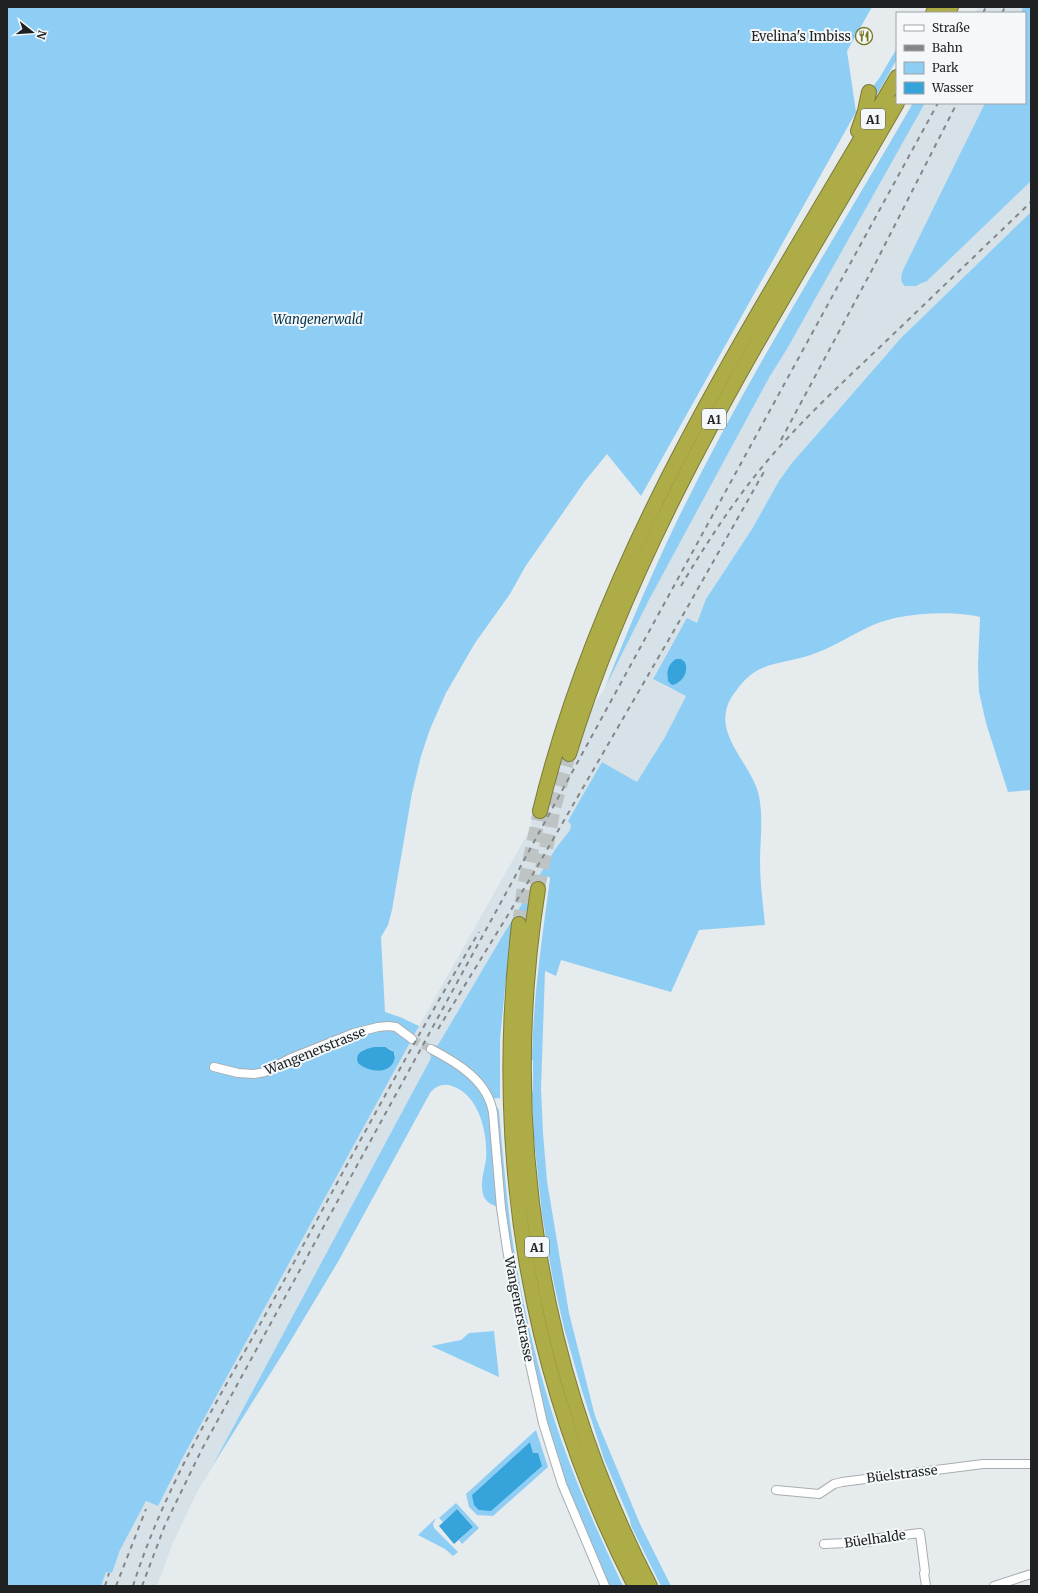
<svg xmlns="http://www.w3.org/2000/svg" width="1038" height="1593" viewBox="0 0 1038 1593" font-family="Merriweather,serif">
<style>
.built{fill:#d6e1e8}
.green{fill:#8fcef4;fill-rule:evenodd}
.water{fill:#36a3da}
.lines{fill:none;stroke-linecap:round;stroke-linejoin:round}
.minor-tunnel{stroke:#bec3c4;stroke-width:8;stroke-dasharray:8 4;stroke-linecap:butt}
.motorway-tunnel{stroke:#bec3c4;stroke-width:14;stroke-dasharray:14 7;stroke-linecap:butt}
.minor-casing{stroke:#a9adb0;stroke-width:10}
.motorway-casing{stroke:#7b7b3a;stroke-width:16}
.minor{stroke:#fff;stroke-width:8}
.motorway{stroke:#adac47;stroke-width:14}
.rail{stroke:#838788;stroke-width:2;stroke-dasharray:5 5;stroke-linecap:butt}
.labels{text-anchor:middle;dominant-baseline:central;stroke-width:4;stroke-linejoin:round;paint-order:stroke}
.shield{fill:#f4f8fb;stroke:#5f6263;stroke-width:1}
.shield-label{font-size:12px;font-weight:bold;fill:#1f2122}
.poi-label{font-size:13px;fill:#1f2122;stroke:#f4f8fb;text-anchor:end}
.park-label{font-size:13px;font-style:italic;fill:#07374d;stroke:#f4f8fb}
.street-label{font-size:13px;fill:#1f2122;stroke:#f4f8fb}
</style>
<rect width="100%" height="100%" fill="#e6ebed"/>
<!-- built -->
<path class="built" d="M979,7H1023L1021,13H975Z
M925,103H985L901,277L919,286L927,281L1031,181V212L901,338L828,421L782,477L752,529L706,599L697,624L687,619L653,678L666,687L686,695L665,737L637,782L602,762L569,820L571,825L570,830L556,848L503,935L438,1045L433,1046L431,1058L414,1090L427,1097L339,1260L285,1350L197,1492L173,1543L157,1586H101L106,1571L112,1573L120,1550L146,1501L158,1506L183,1457L419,1026L532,826L531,820L548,802L557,767L581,742L592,708L605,688L650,598L770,376L787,349Z"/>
<!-- green -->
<path class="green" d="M7,7H872L847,51L856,112L641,496L607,454L585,481L525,567L510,594L475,643L446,693L430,729L421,756L412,793L392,910L388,925L381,937L385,1012L400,1017L419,1026L183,1457L158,1506L146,1501L120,1550L112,1573L106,1572L101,1586H7ZM378,1047L390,1049L395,1053V1060L378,1071L362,1066L363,1050Z
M1023,7H1031V181L927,281L916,286H905C899,281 901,275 904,268L985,103H1025V13H1021Z
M897,48V59L870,107L872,88L880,77Z
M913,103H925L787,349L770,376L650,598L605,688C627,632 650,577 676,523C746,378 833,242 913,103Z
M1031,212V790L1008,792L986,723L979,692L978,665L980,617C950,610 900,613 873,625C853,634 835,646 816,653C783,666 759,658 736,691C731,697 727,704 726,712C720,738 751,767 758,792C764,815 760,839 760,862C760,883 763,904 765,925L699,930L671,992L561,960L556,976L545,971L541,1089L543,1133L547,1181L569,1313L595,1416L640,1524L671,1586H661L631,1526L630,1520L604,1459L582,1391L564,1328L552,1275L542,1214L534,1139L532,1092L533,1091V1060H532C533,999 542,939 550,878L548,876L531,898L529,910L510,936L500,1040V1098L490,1099L492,1108H498L499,1111C502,1145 505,1180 509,1214C516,1273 529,1334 546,1392C565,1459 593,1523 623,1586H605L551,1451L501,1209C494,1205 485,1203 483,1194C480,1183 484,1171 486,1160C488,1135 480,1095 452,1086C443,1083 436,1086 430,1093L339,1260L285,1350L213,1465L431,1058L430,1053L433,1046L438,1045L503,935L556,848L570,830L571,825L568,821L602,762L637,782L665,737L686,696L653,679L687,618L697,623L706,599L752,529L779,481L792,463L901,338ZM683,660L686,664L682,679L678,683L667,679L668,670Z
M494,1331L499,1377L431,1346L461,1340L469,1333Z
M536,1430L548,1467L493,1516L477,1515L469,1507L466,1494ZM530,1442L533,1453L472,1495Z
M456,1503L479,1528L462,1544L459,1540L473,1527L457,1509L443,1522L439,1518Z
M436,1518L433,1524L434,1528L458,1552L453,1556L445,1549L418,1535Z"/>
<!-- water -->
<path class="water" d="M676,659H681L685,662C689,671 683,683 672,685L668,681C666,672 668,664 676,659Z
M374,1047H385L394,1052L395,1058C391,1075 369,1073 358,1063C354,1052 365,1049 374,1047Z
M530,1442L533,1453H538L542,1466L491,1511L479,1510L474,1505L472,1495Z
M457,1509L473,1527L454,1544L439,1526Z"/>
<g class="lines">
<!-- minor-tunnel -->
<path class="minor-tunnel" d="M412,1039L431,1049"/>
<!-- motorway-tunnel -->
<path class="motorway-tunnel" d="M538,889L554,808L569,754
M519,924L524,887L540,811"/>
<!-- minor casing -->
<g class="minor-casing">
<path id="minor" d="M431,1049C458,1063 488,1081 493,1113L501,1208L507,1249L517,1305L543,1423L562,1484L605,1586
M214,1067L238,1073L254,1074L265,1072L289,1059L354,1033L378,1027L388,1026L396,1027L412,1039
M776,1490L819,1494L834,1484L842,1482L983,1464H1031
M824,1544L869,1542L879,1538L920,1533L925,1572L924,1573L926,1586
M994,1586L1031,1574"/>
</g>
<!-- motorway casing -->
<g class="motorway-casing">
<path id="motorway" d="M933,13L936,7
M948,13L951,7
M858,131L865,111L869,92
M569,754C641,519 776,314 897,103
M540,811C605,543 761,313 897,77
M538,889C500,1128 539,1371 650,1586
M519,924C492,1155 528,1379 635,1586"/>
</g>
<!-- minor -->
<use href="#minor" class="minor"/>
<!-- motorway -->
<use href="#motorway" class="motorway"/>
<!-- rail -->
<path class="rail" d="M983,13L986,7
M1002,13L1005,7
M781,440L872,270L957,103
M681,586C707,542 735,499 768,460C803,419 842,383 881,346C931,298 981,250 1031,202
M438,1029L533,874L687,608L765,470
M105,1586L109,1573
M116,1586L146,1509
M133,1586C165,1484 223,1392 274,1299C341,1176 407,1052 479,932
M142,1586L165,1525L202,1449L938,103"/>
</g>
<!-- icons -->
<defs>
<g id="restaurant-ring" transform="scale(0.9)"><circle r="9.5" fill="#f4f8fb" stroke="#7a781f" stroke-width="1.5"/><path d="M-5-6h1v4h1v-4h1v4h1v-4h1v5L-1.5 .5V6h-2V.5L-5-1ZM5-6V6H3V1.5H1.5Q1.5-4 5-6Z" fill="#7a781f"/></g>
</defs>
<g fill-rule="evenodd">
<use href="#restaurant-ring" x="864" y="36"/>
</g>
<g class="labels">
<!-- shield labels -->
<g class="shield">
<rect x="861" y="109" width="24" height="20" rx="3"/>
<rect x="702" y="409" width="24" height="20" rx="3"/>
<rect x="525" y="1237" width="24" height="20" rx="3"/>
</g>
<g class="shield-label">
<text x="873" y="119">A1</text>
<text x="714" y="419">A1</text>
<text x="537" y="1247">A1</text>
</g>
<!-- poi labels -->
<g class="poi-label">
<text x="851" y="36">Evelina's Imbiss</text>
</g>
<!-- park labels -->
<g class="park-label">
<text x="318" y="319">Wangenerwald</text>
</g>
<!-- street labels -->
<g class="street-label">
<text transform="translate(315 1051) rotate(-22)">Wangenerstrasse</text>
<text transform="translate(519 1309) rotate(79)">Wangenerstrasse</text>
<text transform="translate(902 1474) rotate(-7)">Büelstrasse</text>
<text transform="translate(875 1539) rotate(-8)">Büelhalde</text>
</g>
</g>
<!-- border -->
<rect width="1038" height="1593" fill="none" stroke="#1f2122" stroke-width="16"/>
<!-- legend -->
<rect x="896" y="12" width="130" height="92" fill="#f4f8fb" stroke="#9fa2a4"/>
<rect x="904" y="25" width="20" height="6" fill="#ffffff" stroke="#9fa2a4"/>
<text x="932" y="32" font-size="12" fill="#1f2122">Straße</text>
<rect x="904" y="45" width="20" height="6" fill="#838788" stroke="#9fa2a4"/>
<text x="932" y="52" font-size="12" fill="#1f2122">Bahn</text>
<rect x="904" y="62" width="20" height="12" fill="#8fcef4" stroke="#9fa2a4"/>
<text x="932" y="72" font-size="12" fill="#1f2122">Park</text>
<rect x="904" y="82" width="20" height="12" fill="#36a3da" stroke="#9fa2a4"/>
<text x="932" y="92" font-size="12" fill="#1f2122">Wasser</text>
<!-- north arrow -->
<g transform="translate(32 32) rotate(107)" stroke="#f4f8fb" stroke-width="3" paint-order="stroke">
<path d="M0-3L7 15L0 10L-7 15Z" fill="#1f2122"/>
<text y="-6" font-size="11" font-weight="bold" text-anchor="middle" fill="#1f2122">N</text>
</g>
</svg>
